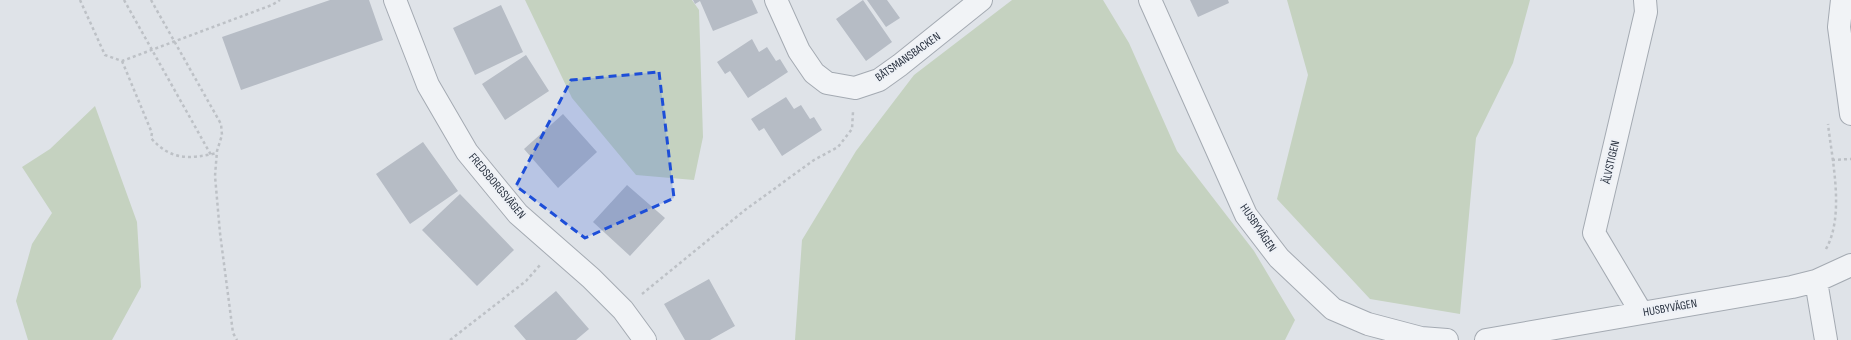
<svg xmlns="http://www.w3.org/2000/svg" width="1851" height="340" viewBox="0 0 1851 340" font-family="'Sofia Sans Condensed',sans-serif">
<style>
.green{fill:#c5d2c0}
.building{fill:#b6bcc5}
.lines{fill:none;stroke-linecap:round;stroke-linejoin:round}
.minor-casing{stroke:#a4aab2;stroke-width:24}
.path{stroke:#bdc1c6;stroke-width:2.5;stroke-dasharray:3 3;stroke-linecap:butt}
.minor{stroke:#f1f3f6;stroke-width:22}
.marked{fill:#1d4ed8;fill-opacity:0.2;stroke:#1d4ed8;stroke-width:3;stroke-dasharray:8 5;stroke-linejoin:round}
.labels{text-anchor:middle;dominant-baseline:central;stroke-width:4;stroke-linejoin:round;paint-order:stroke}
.street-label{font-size:12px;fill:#28313f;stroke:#eef1f6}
</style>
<rect width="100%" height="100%" fill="#dfe3e8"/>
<!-- green -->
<path class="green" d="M525,0H692L699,10L703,137L694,180L636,175L572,98Z
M1012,0H1103L1129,43L1177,151L1254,251L1295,320L1285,340H795L802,240L856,151L914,75Z
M1287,0H1530L1513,63L1476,138L1460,314L1370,299L1277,199L1308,75Z
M95,106L137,222L141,287L112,340H28L16,301L32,244L52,213L22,167L50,149Z"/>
<!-- building -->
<path class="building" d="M330,0H369L383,40L241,90L222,37Z
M693,0H752L758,13L713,31L700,1L695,4Z
M863,0L892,42L866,61L836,19Z
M867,0H887L900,18L886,27Z
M1190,0H1228L1229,3L1198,17Z
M501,5L523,52L475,75L453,28Z
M752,39L759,52L767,47L776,61L780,59L788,72L748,98L730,71L725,74L717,62Z
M526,55L549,91L505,120L482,84Z
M786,97L794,109L801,105L810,119L814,117L822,130L782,156L764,128L759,131L751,119Z
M563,114L597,152L558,188L524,149Z
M423,142L458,191L410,224L376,174Z
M627,185L665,218L630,256L593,222Z
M460,194L514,250L477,286L422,230Z
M709,279L735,326L710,340H685L664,304Z
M556,291L589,329L576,340H526L514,326Z"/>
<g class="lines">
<!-- minor casing -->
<g class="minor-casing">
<path id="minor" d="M395,0L428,85L467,152L518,214L591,278L623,310L645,340
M776,0L799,51L814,73L827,83L855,88L879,80L900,65L981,0
M1150,0L1246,215L1279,258L1333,309L1368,324L1421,338L1447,340
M1842,0L1839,27L1851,114
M1816,281L1826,340
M1641,312L1594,233L1646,12L1645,0
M1486,340L1792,287L1816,281L1851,265"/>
</g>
<!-- path -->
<path class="path" d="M80,0L105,55L122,61L272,5L280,0
M124,0L211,155
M151,0L221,124L222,135L217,151L215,176L220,233L233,333L237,340
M122,61L152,133L151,138C171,161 190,159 217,153
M1832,160L1851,159
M1826,249C1845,215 1832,160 1828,124
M642,294L745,210L814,160L838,147L852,129L853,112
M450,340L526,281L540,265"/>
<!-- minor -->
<use href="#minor" class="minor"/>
</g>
<!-- marked area -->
<path class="marked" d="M659,72L674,198L585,238L516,186L571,80Z"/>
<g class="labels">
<!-- street labels -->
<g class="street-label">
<text transform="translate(908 57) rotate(-35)">BÅTSMANSBACKEN</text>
<text transform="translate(1611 162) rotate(-77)">ÄLVSTIGEN</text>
<text transform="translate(497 186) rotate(50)">FREDSBORGSVÄGEN</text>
<text transform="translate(1258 228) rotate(56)">HUSBYVÄGEN</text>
<text transform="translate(1670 308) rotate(-10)">HUSBYVÄGEN</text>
</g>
</g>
</svg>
